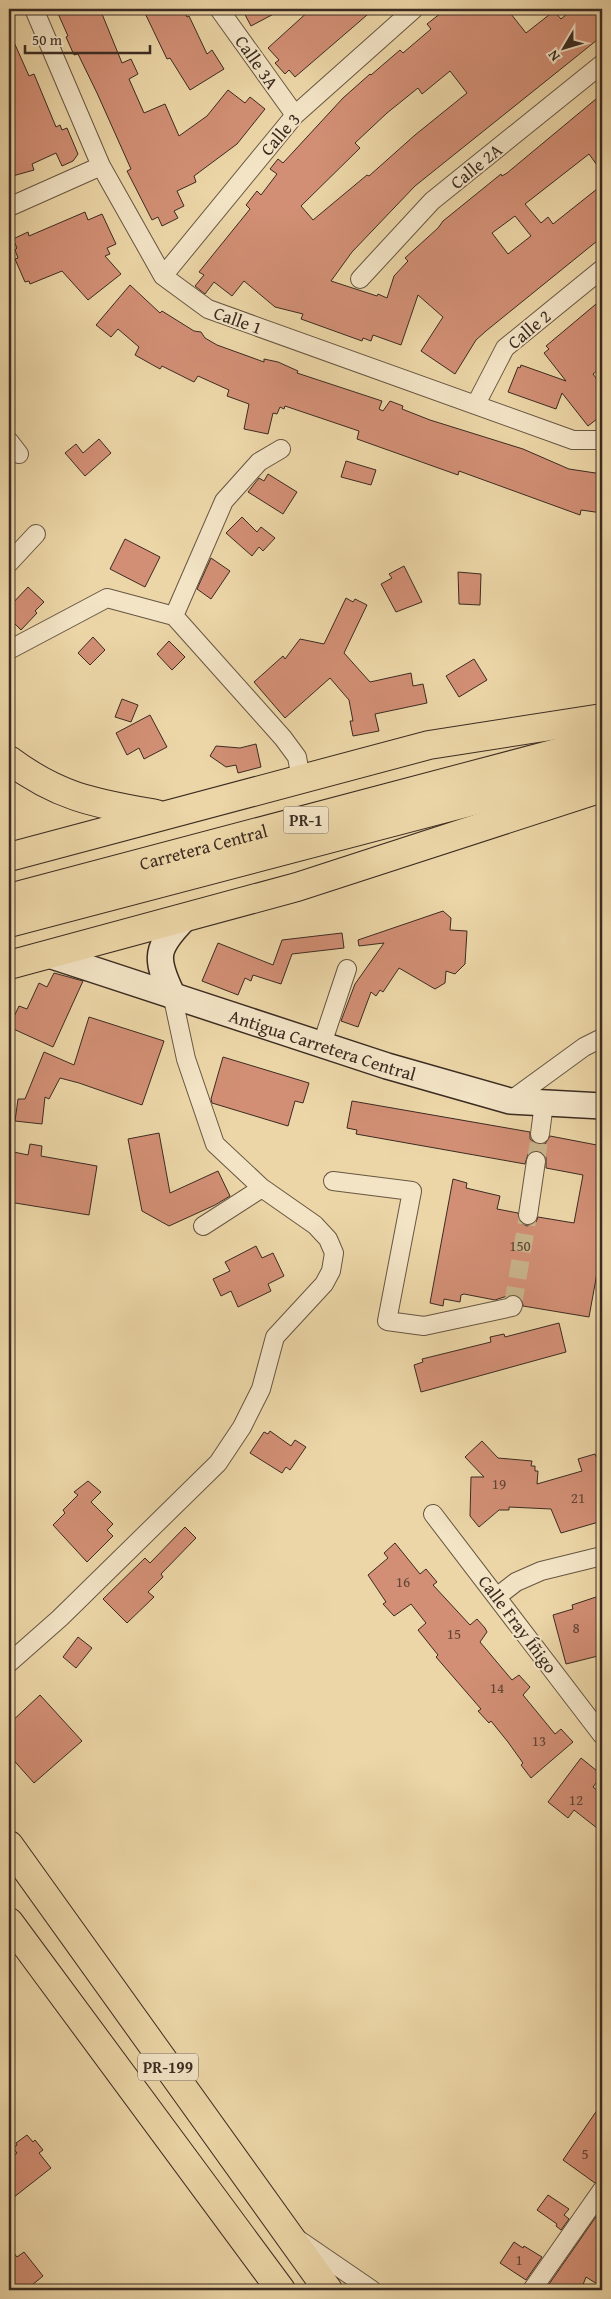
<svg xmlns="http://www.w3.org/2000/svg" width="611" height="2299" viewBox="0 0 611 2299" font-family="'Gentium Book Plus',serif">
<style>
.building{fill:#d28f75;stroke:#3b2b21;fill-rule:evenodd}
.lines{fill:none;stroke-linecap:round;stroke-linejoin:round}
.street-tunnel{stroke:#c9b48c;stroke-width:18;stroke-dasharray:18 9;stroke-linecap:butt}
.street-casing{stroke:#675642;stroke-width:20}
.secondary-casing{stroke:#3b2b21;stroke-width:28}
.primary-casing{stroke:#3b2b21;stroke-width:30}
.highway-casing{stroke:#3b2b21;stroke-width:30}
.street{stroke:#f3e4c6;stroke-width:18}
.secondary{stroke:#f3e4c6;stroke-width:25}
.primary{stroke:#ecd6a7;stroke-width:28}
.highway{stroke:#ecd6a7;stroke-width:28}
.labels{text-anchor:middle;dominant-baseline:central;stroke-width:4;stroke-linejoin:round;paint-order:stroke}
.number-label{font-size:15px;fill:#614436}
.shield{fill:#f3e4c6;stroke:#726252;stroke-width:1}
.shield-label{font-size:16px;font-weight:bold;fill:#3b2b21}
.street-label{font-size:18px;fill:#3b2b21;stroke:#f3e4c6}
</style>
<rect width="100%" height="100%" fill="#ecd6a7"/>
<filter id="stains"><feTurbulence type="fractalNoise" baseFrequency=".004" numOctaves="4"/><feColorMatrix values="0 0 0 0 .2 0 0 0 0 .09 0 0 0 0 .02 0 0 0 .5 -.17"/></filter>
<radialGradient id="worn" r=".72"><stop offset=".6" stop-color="#630" stop-opacity="0"/><stop offset="1" stop-color="#630" stop-opacity=".3"/></radialGradient>
<!-- building -->
<path class="building" d="M56,9H100L122,63L131,59L138,74L129,79L144,113L165,104L179,136L207,116L228,90L245,103L250,97L265,109L237,144L194,176L196,182L177,191L184,206L174,211L178,218L162,226L158,217L152,220L127,171L131,169L127,160L97,93L78,54L74,55L66,37L68,36Z
M143,9H183L187,17L189,16L207,54L212,50L224,69L190,90L170,58L167,59Z
M242,9H283L251,26Z
M311,9H374L295,77L289,70L285,74L275,63L279,60L268,48Z
M446,9H507L526,33L554,11L561,19L573,9H602V36L415,186L352,252L331,281L377,296L378,294L387,298L394,276L408,261L405,258L438,228L443,221L501,174L502,176L507,173L602,94V172L589,154L525,204L541,223L548,217L553,224L602,185V237L486,331L476,340L455,374L421,351L443,317L418,295L401,345L373,335L371,341L363,338L362,341L301,319L303,314L275,307L244,281L232,296L214,282L205,294L195,286L204,275L199,272L250,209L246,205L257,191L261,195L277,174L270,169L278,159L283,163L343,98L370,74L371,75L400,50L403,53L431,29L427,24ZM450,71L467,93L415,135L369,176L367,175L313,220L301,206L360,148L355,143L387,113L418,88L422,94ZM515,216L531,236L508,254L492,233Z
M9,31L29,76L34,74L56,127L60,125L62,130L67,128L78,154L73,161L62,166L56,153L32,164L34,170L9,177Z
M85,212L88,220L102,214L116,244L107,248L110,254L105,256L121,274L88,300L62,271L30,284L29,281L25,282L15,259L18,258L15,250L17,248L13,239L28,232L29,236Z
M130,285L160,313L162,311L194,331L201,332L205,338L217,345L264,362V359L278,362L298,371L297,373L382,401L379,409L383,411L390,401L403,406L402,409L430,420L523,449L569,469L602,474V513L581,510L580,515L459,471L458,475L357,439L359,431L285,406L284,409L280,407L277,414L273,413L268,434L244,429L249,404L227,396L229,390L198,376L194,382L162,366L160,369L135,355L139,347L118,329L111,337L96,325Z
M602,299V367L593,374L602,386V415L588,426L562,393L556,409L508,392L518,367L520,368L521,365L566,381L544,353L549,349L546,346Z
M99,439L111,453L85,476L65,453L76,444L83,453Z
M346,461L376,470L371,485L341,477Z
M268,474L297,492L283,514L248,492L259,478L264,481Z
M242,517L257,532L261,527L275,538L263,551L259,547L252,556L226,533Z
M125,539L160,557L145,587L110,569Z
M211,558L230,571L211,599L197,589Z
M404,566L422,602L396,612L381,584L392,578L389,574Z
M458,572L481,574L480,605L459,604Z
M28,587L44,602L35,611L37,613L21,630L9,618V607Z
M346,598L353,602L355,599L367,605L344,653L370,682L411,673L413,686L423,684L427,703L375,714L379,731L353,736L350,721H353L349,700L330,678L285,718L254,682L283,656L285,659L300,639L324,644Z
M93,637L105,650L90,665L78,653Z
M169,641L185,657L172,670L157,654Z
M474,659L487,680L459,697L446,676Z
M122,699L138,705L131,722L115,717Z
M150,715L167,747L144,759L139,748L127,755L116,733Z
M256,744L261,767L238,773L236,765L226,767L210,756L216,746L240,748Z
M443,911L451,918L450,930L467,931L465,964L455,974L446,971L445,983L435,989L399,968L383,992L380,990L376,996L371,992L358,1027L341,1021L355,984L384,943L359,946L358,940Z
M342,933L344,948L292,954L281,984L253,975L251,981L245,978L238,995L202,981L218,943L273,965L282,940Z
M54,973L83,981L53,1047L9,1027L19,1006L27,1009L39,983L47,987Z
M89,1017L164,1041L142,1105L79,1083L60,1078L49,1099L45,1097L42,1124L15,1121L18,1099H25L44,1052L74,1065Z
M223,1057L309,1083L303,1103L295,1101L288,1126L212,1103L211,1099Z
M352,1101L530,1132V1139L538,1144H545L550,1136L602,1146V1246L589,1317L523,1306L522,1299L513,1294L495,1300L464,1294L461,1295L460,1302L444,1299L443,1306L430,1303L453,1179L467,1183L466,1188L500,1196L497,1209L518,1213L521,1223L527,1226L536,1222L538,1217L574,1223L583,1175L546,1168V1157L538,1151L528,1154L525,1164L356,1134L357,1130L347,1128Z
M159,1133L170,1193L218,1171L230,1196L215,1205L169,1226L142,1211L128,1139Z
M30,1144L42,1146L41,1156L97,1166L89,1215L9,1202V1151L28,1155Z
M256,1246L262,1258L273,1253L284,1276L268,1284L271,1291L238,1307L231,1291L221,1296L213,1279L230,1271L225,1262Z
M559,1323L566,1352L421,1392L414,1365L423,1362L422,1359L491,1342L490,1337L504,1334L505,1337Z
M270,1431L291,1446L295,1440L306,1447L290,1470L286,1467L282,1473L250,1453L264,1432L268,1434Z
M482,1441L498,1458L532,1461L531,1466H535V1471H538L537,1484L582,1471L578,1459L595,1454L602,1471V1521L561,1533L551,1509L509,1507V1510H499L479,1527L470,1516L471,1477H484L465,1457Z
M88,1481L101,1492L91,1502L113,1524L107,1530L113,1536L87,1562L53,1525L65,1513L63,1510L78,1495L74,1492Z
M185,1527L196,1538L161,1574L163,1577L148,1592L154,1597L127,1623L103,1599L145,1558L150,1563Z
M395,1543L420,1574L426,1569L437,1582L433,1585L470,1625L477,1619L485,1628L487,1632L480,1642L512,1680L519,1675L530,1687L523,1695L555,1734L561,1729L573,1742L531,1778L521,1765L523,1763L508,1742L491,1721L489,1723L478,1711L481,1709L436,1657L438,1655L418,1630L426,1623L411,1604L394,1616L383,1604L386,1602L368,1575L388,1558L384,1553Z
M602,1595V1655L566,1664L553,1615L573,1609L572,1605Z
M78,1637L92,1648L76,1668L63,1657Z
M40,1695L82,1741L34,1783L9,1755V1724Z
M581,1758L602,1775L593,1787L602,1794V1832L574,1810L568,1818L548,1802Z
M602,2103V2179L595,2183L563,2160Z
M27,2135L33,2142L35,2140L43,2150L39,2153L51,2168L9,2201V2159L17,2153L13,2148L17,2145L16,2143Z
M548,2195L569,2209L564,2215L569,2219L561,2230L556,2226L557,2224L537,2210Z
M602,2208V2287L586,2277L581,2290H545Z
M514,2242L523,2248L524,2246L542,2257L526,2280L500,2263Z
M9,2247L17,2257L24,2252L43,2276L26,2290H9Z"/>
<g class="lines">
<!-- street-tunnel -->
<path class="street-tunnel" d="M536,1161L540,1134
M513,1305L528,1215"/>
<!-- street casing -->
<g class="street-casing">
<path id="street" d="M34,9L101,166L163,276L208,309L573,440H602
M219,9L295,115
M9,207L101,166
M163,276L295,115L414,9
M360,279L432,201L602,64
M476,404L505,348L602,269
M9,441L19,454
M9,563L36,534
M174,616L224,501L259,462L281,449
M9,650L107,598L174,616L283,738L297,757L301,779
M322,1044L347,969
M510,1101L584,1047L602,1038
M540,1134L544,1103
M333,1181L412,1191L387,1321L424,1326L512,1307L513,1305
M528,1215L536,1161
M203,1226L262,1188
M433,1514L602,1735
M498,1596L516,1582L541,1571L602,1556
M9,1663L60,1618L218,1463L242,1427L261,1389L275,1337L324,1284L331,1271L334,1253L328,1239L315,1225L262,1188L215,1144L186,1059L172,994
M296,2238L372,2290
M532,2290L602,2190"/>
</g>
<!-- secondary casing -->
<g class="secondary-casing">
<g id="secondary">
<path id="s1" d="M49,955L387,1066L510,1101L602,1106"/>
<path d="M172,994C154,957 156,948 184,919"/>
</g>
</g>
<!-- primary casing -->
<g class="primary-casing">
<path id="primary" d="M9,1845L328,2290
M9,1922L281,2290"/>
</g>
<!-- highway casing -->
<g class="highway-casing">
<g id="highway">
<path d="M9,760C60,798 95,803 156,814"/>
<path d="M9,857L429,745L602,718"/>
<path id="s2" d="M9,898L602,741"/>
<path d="M9,923L602,767"/>
<path d="M9,965L297,887L602,788"/>
</g>
</g>
<!-- street -->
<use href="#street" class="street"/>
<!-- secondary -->
<use href="#secondary" class="secondary"/>
<!-- primary -->
<use href="#primary" class="primary"/>
<!-- highway -->
<use href="#highway" class="highway"/>
</g>
<g class="labels">
<!-- number labels -->
<g class="number-label">
<text x="520" y="1245">150</text>
<text x="499" y="1483">19</text>
<text x="578" y="1497">21</text>
<text x="403" y="1581">16</text>
<text x="576" y="1627">8</text>
<text x="454" y="1633">15</text>
<text x="497" y="1687">14</text>
<text x="539" y="1740">13</text>
<text x="576" y="1799">12</text>
<text x="585" y="2153">5</text>
<text x="519" y="2259">1</text>
</g>
<!-- shield labels -->
<g class="shield">
<rect x="283.5" y="806.5" width="45" height="27" rx="4"/>
<rect x="138" y="2053.5" width="60" height="27" rx="4"/>
</g>
<g class="shield-label">
<text x="306" y="820">PR-1</text>
<text x="168" y="2067">PR-199</text>
</g>
<!-- street labels -->
<g class="street-label">
<text transform="translate(257 62) rotate(55)">Calle 3A</text>
<text transform="translate(280 134) rotate(-49)">Calle 3</text>
<text transform="translate(476 166) rotate(-39)">Calle 2A</text>
<text transform="translate(238 320) rotate(20)">Calle 1</text>
<text transform="translate(529 329) rotate(-40)">Calle 2</text>
<text stroke="none"><textPath href="#s2" startOffset="201">Carretera Central</textPath></text>
<text stroke="none"><textPath href="#s1" startOffset="288">Antigua Carretera Central</textPath></text>
<text transform="translate(518 1624) rotate(53)">Calle Fray Íñigo</text>
</g>
</g>
<!-- margin -->
<rect width="611" height="2299" fill="none" stroke="#ecd6a7" stroke-width="30"/>
<rect x="10" y="10" width="591" height="2279" fill="none" stroke="#3b2b21" stroke-width="2.5"/>
<rect x="15" y="15" width="581" height="2269" fill="none" stroke="#3b2b21"/>
<!-- north arrow -->
<g transform="translate(564 48) rotate(232)" stroke="#f3e4c6" stroke-width="4" paint-order="stroke">
<path d="M0-4L9 19L0 12L-9 19Z" fill="#3b2b21"/>
<text y="-8" font-size="14" font-weight="bold" text-anchor="middle" fill="#3b2b21">N</text>
</g>
<!-- scale -->
<path d="M25 45v8h125v-8" fill="none" stroke="#3b2b21" stroke-width="2.5"/>
<text x="32" y="45" font-size="15" fill="#3b2b21" stroke="#f3e4c6" stroke-width="4" paint-order="stroke">50 m</text>
<rect width="100%" height="100%" filter="url(#stains)"/>
<rect width="100%" height="100%" fill="url(#worn)"/>
</svg>
